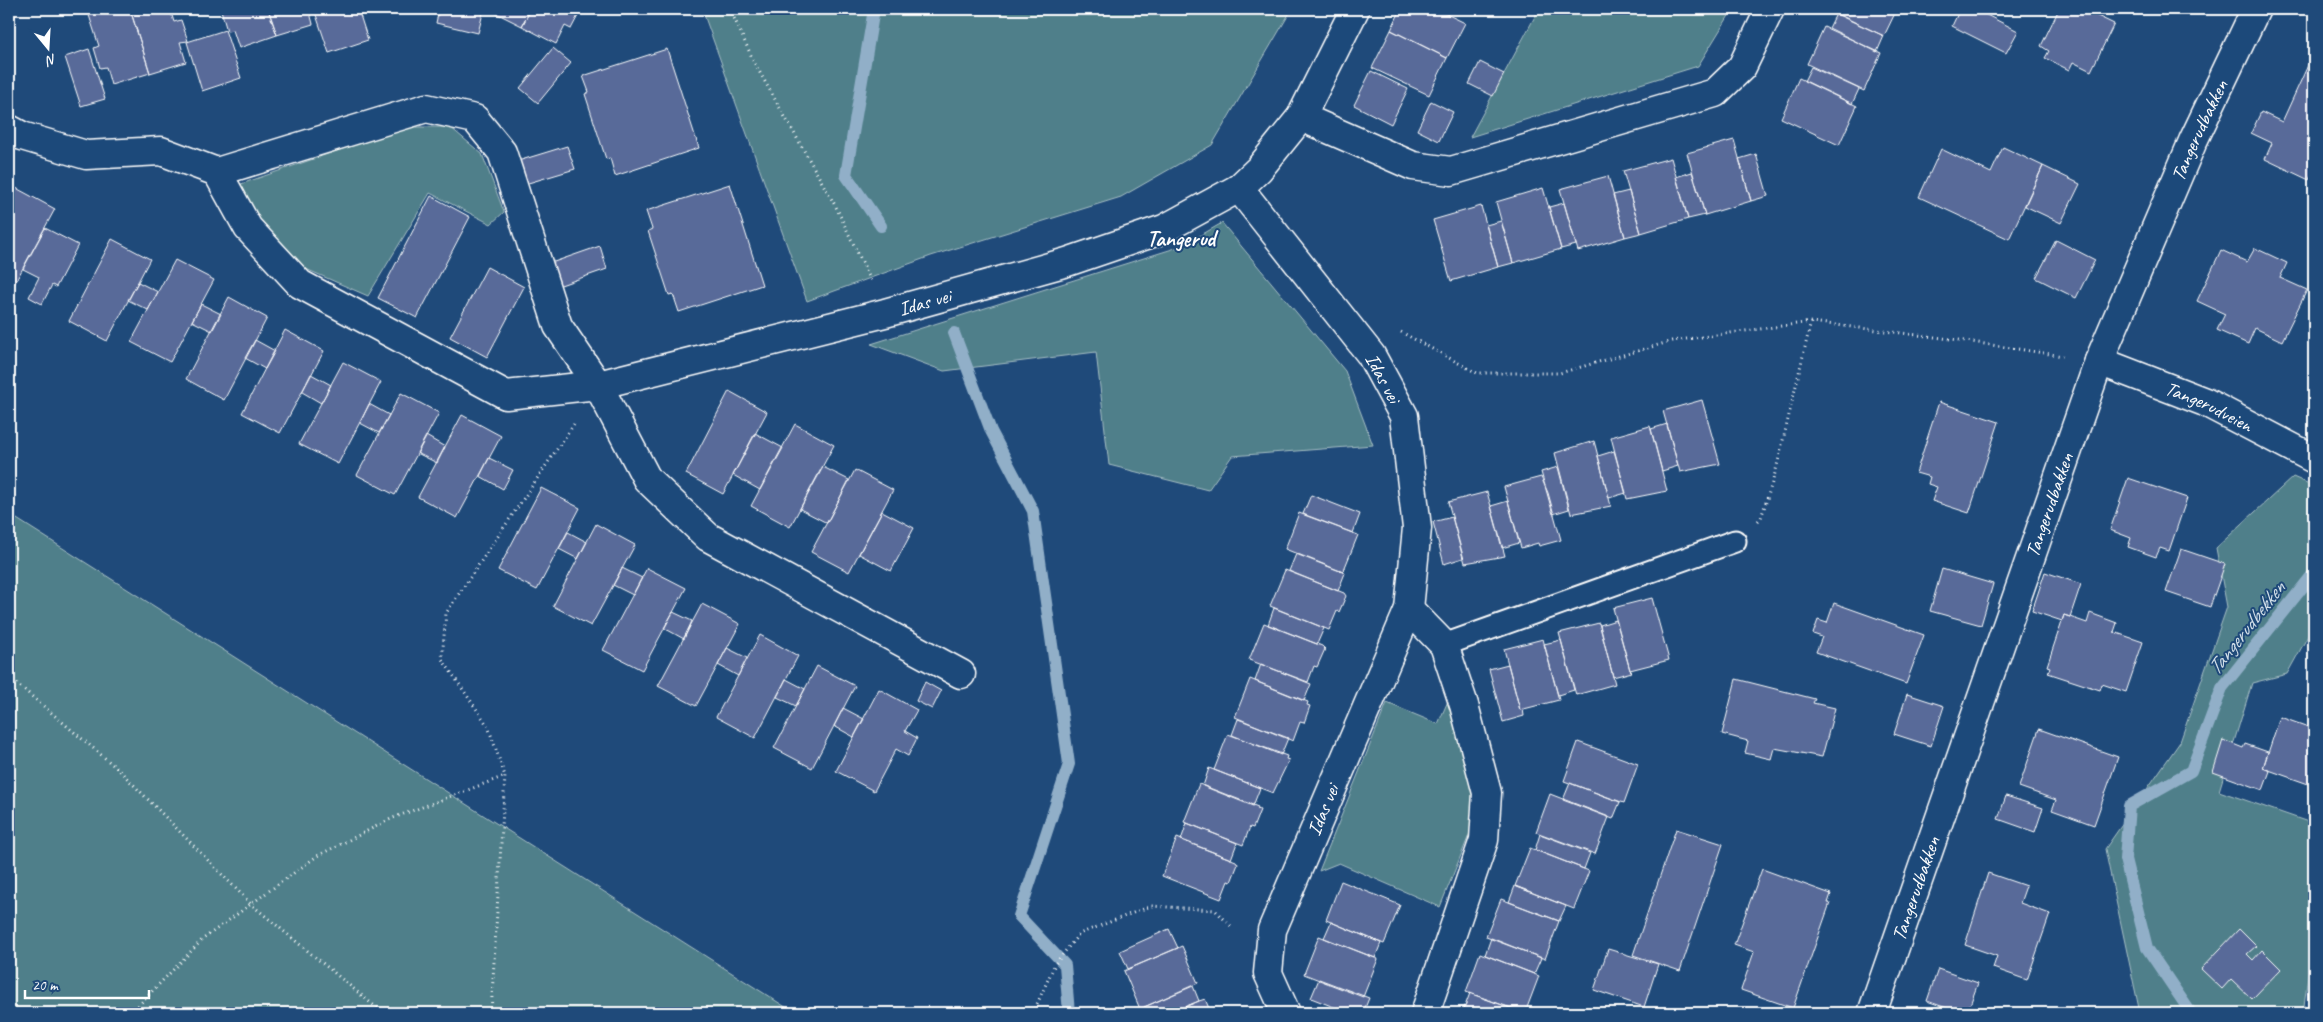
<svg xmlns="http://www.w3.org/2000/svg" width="2323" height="1022" viewBox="0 0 2323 1022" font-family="Caveat,sans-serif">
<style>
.green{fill:#4f7f8a;stroke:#a7bfc4}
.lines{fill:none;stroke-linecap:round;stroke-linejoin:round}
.stream{stroke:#91afc8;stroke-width:12}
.building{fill:#586a99;stroke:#fff}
.lane-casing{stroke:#fff;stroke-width:25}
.street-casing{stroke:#fff;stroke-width:31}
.path{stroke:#fff;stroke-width:3;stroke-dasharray:1 4;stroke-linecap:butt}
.lane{stroke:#1f4a7a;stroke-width:21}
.street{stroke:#1f4a7a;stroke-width:28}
.labels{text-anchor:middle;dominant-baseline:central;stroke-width:4;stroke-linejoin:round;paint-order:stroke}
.street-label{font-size:20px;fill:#fff;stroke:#1f4a7a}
.water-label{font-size:21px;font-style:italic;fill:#d1dee8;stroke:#1f4a7a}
.quarter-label{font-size:22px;font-weight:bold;fill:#fff;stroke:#1f4a7a}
</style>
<rect width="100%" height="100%" fill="#1f4a7a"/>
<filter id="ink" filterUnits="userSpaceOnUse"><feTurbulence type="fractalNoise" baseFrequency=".02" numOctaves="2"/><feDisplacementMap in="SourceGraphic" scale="10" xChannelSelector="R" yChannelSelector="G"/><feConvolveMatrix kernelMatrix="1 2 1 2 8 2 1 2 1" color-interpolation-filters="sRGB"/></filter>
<g filter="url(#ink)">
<!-- green -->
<path class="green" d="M702,9H1292L1212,145L1121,197L931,256L807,301Z
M1539,9H1733L1698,66L1470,137Z
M406,127H450L482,154L504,212L491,224L430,193L368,296L306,269L260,223L241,184Z
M1222,223L1345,371L1373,445L1232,456L1208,490L1109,465L1096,352L944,371L871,344L1182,246Z
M2293,477L2314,486V625L2287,674L2252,683L2219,791L2314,824V931L2303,1013H2140L2105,849L2180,742L2227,607L2216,548Z
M9,514L795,1013H9Z
M1448,701L1478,813L1440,907L1339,863L1319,871L1387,703L1438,724Z"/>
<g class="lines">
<!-- stream -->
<path class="stream" d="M874,9L846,175L881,226
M954,333L991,431L1033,511L1069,764L1019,916L1065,965L1069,1013
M2191,1013L2147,948L2125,859L2129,806L2191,771L2222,688L2314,573"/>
</g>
<!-- building -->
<path class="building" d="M87,9H130L150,73L111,85L106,67L100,68L94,48L99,46Z
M130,9H170L174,22L181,20L188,41L180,42L186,62L150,73Z
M226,9H268L277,35L239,48L233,30L227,31L221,10Z
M268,9H309L313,24L277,35Z
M314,9H358L368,40L329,53Z
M439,9H484L478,33L436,23Z
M488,9H531L522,26Z
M531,9H579L581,10L571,29L565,26L556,44L522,26Z
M1401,9H1436L1465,23L1447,58L1391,30Z
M1827,9H1897L1884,36Z
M1960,9H1975L2018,31L2006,53L1952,26Z
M2059,9H2083L2114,24L2091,71L2073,62L2069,70L2045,58L2049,51L2041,46Z
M1836,14L1884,36L1877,52L1829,28Z
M1824,27L1881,53L1864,91L1807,64Z
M225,30L241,78L202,91L187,42Z
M1391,30L1447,58L1429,95L1372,68Z
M553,48L571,63L538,103L520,88Z
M89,49L105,99L81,106L65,57Z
M667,49L699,148L615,176L610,158L606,159L585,94L589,92L583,76Z
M1480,62L1504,74L1493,96L1469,84Z
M2309,63L2314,65V169L2309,180L2265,159L2272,143L2251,133L2261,112L2282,122Z
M1811,67L1859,89L1852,104L1804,81Z
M1371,71L1408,89L1391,124L1354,105Z
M1799,78L1857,106L1839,145L1781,118Z
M1431,101L1453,112L1439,141L1417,130Z
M1734,140L1751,201L1705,215L1687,153Z
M567,146L575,169L525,184L518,161Z
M2003,147L2043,166L2009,239L1919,197L1941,149L1991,173Z
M1756,154L1768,196L1751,201L1739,159Z
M1671,158L1688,219L1641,233L1623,171Z
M2043,166L2080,184L2061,223L2025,206Z
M1692,172L1705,215L1688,219L1676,177Z
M1608,176L1625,237L1578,251L1560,189Z
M730,184L762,285L679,312L673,294L669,295L648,231L652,229L646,211Z
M16,188L55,209L11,290L9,289V202Z
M1543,188L1561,249L1513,263L1496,202Z
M1629,191L1641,233L1625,237L1613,195Z
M431,196L470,217L417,318L378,298Z
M1564,203L1576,245L1561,249L1549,207Z
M1481,206L1498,267L1451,281L1433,220Z
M1501,221L1513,263L1498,267L1486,225Z
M45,228L78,245L56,287L52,285L42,304L29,297L39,277L23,269Z
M112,239L150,259L107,341L69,321Z
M2056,240L2095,260L2076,298L2036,278Z
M600,246L607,269L558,286L551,263Z
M2255,248L2287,263L2280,278L2307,290L2282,341L2255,328L2248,344L2217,330L2225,314L2197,301L2221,250L2247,262Z
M175,260L214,280L170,362L131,342Z
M487,267L524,287L487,357L450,337Z
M138,282L158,292L148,310L128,300Z
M229,297L267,318L224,400L186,379Z
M201,304L221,314L212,331L192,321Z
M285,330L324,351L280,433L242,413Z
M255,340L275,351L265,369L245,358Z
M343,362L381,382L338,464L299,444Z
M311,374L331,385L321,403L302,392Z
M729,391L767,412L723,494L686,474Z
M401,393L439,413L395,495L357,475Z
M1702,400L1720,464L1680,472L1663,411Z
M1939,402L1999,422L1969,513L1932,501L1937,487L1928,484L1930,477L1916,473Z
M369,404L389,415L379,433L360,423Z
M462,415L501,436L457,518L418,497Z
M795,424L834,445L790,527L751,506Z
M1667,424L1678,466L1662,471L1651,429Z
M1650,426L1667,491L1627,499L1611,437Z
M755,433L783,448L760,490L733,475Z
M426,436L445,447L437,463L417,453Z
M1594,441L1611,506L1571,514L1555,453Z
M1614,451L1626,493L1609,498L1598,456Z
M489,458L513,470L503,489L480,476Z
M823,467L849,480L827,523L800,509Z
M1558,467L1569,509L1553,514L1541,472Z
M855,470L893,490L849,572L811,552Z
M1541,477L1548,493L1561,540L1539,546L1538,543L1521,548L1504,487Z
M2128,478L2187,498L2169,551L2160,548L2156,557L2128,547L2131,538L2110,530Z
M541,488L580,508L537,590L498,570Z
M1487,492L1505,556L1465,563L1448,502Z
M1311,495L1360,514L1353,533L1303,514Z
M1508,501L1519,543L1502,548L1491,506Z
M882,511L914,528L891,571L859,554Z
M1299,513L1358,535L1343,572L1285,549Z
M1452,517L1463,558L1444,564L1433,522Z
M596,524L635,545L591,626L553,606Z
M568,532L587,542L578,559L559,549Z
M2181,549L2225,564L2210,607L2166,592Z
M1296,554L1345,573L1338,591L1289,571Z
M622,568L642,578L633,595L613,585Z
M647,568L686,588L642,670L603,650Z
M1942,569L1993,584L1981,625L1930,611Z
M1285,570L1344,593L1346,596L1339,612L1337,611L1329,630L1270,606Z
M2045,572L2081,584L2070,617L2064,615L2062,621L2032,611Z
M1652,598L1669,660L1630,670L1613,608Z
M1834,603L1924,635L1906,684L1816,652L1822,637L1813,634L1818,620L1827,623Z
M702,604L740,624L696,706L658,686Z
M1274,608L1324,628L1317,644L1268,625Z
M673,612L692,621L684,639L664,628Z
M2090,613L2117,623L2114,632L2143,642L2126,692L2102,684L2100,690L2048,673L2050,667L2047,666L2064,615L2087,623Z
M1616,620L1630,670L1632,672L1613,677L1600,625Z
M1264,623L1322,646L1325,649L1317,667L1314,666L1308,682L1249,660Z
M1599,623L1615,684L1576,695L1559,633Z
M760,635L798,656L755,738L716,717Z
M1543,639L1559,700L1520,710L1504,649Z
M1561,640L1574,690L1558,695L1544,644Z
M727,648L747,658L738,676L718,665Z
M1261,664L1311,684L1304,701L1255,681Z
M1508,664L1520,710L1523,709L1524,716L1503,722L1489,669Z
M817,666L855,686L812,768L774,748Z
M786,679L805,689L796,706L777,697Z
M1250,679L1308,702L1307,705L1310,706L1304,723L1300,722L1293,741L1235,717Z
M1736,679L1815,699L1813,703L1835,708L1822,757L1774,748L1771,759L1745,753L1748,741L1722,734Z
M925,682L941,691L932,709L916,701Z
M879,689L917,710L905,731L917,738L908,756L896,749L874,791L836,771Z
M1907,694L1944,706L1931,746L1894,734Z
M843,708L864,719L854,737L834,726Z
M2280,717L2314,729V786L2263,768Z
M1238,719L1288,738L1281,755L1232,735Z
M2039,729L2118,757L2094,825L2052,810L2056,800L2019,787Z
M1228,734L1287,756L1286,759L1289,760L1273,793L1214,770Z
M2223,740L2243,748L2245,744L2268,752L2263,768L2270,771L2263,790L2213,772Z
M1578,742L1638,764L1624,803L1564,781Z
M1209,768L1260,788L1253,806L1203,786Z
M1570,783L1620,802L1613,819L1563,800Z
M1199,784L1258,807L1257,809L1260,810L1253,828L1250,827L1243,845L1184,822Z
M1550,794L1609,817L1595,854L1536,832Z
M2006,796L2043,808L2035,832L1998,819Z
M1187,823L1237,843L1231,859L1181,840Z
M1676,829L1723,844L1680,971L1633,955Z
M1540,834L1590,853L1584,869L1535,850Z
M1177,838L1236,861L1238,864L1231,882L1228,881L1221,899L1162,876Z
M1530,848L1589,871L1574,909L1515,886Z
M1762,869L1831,894L1828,903H1830L1793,1008L1741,990L1754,952L1734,945Z
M1988,873L2026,886L2020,903L2050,914L2027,980L1993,968L1997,956L1965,945Z
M1341,881L1400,905L1384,944L1326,920Z
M1515,886L1566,906L1559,921L1509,902Z
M1501,899L1559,921L1545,959L1486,937Z
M1331,922L1381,943L1375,958L1324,938Z
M1169,929L1178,948L1128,969L1120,951Z
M2239,929L2256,946L2247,954L2253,960L2262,950L2281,969L2252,999L2231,979L2222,989L2201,969Z
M1319,936L1378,959L1363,997L1304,974Z
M1491,938L1541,958L1534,974L1485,955Z
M1182,946L1198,983L1140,1009L1124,971Z
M1608,949L1658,964L1644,1007L1594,990Z
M1480,953L1539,976L1525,1013L1466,992Z
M1938,969L1978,983L1967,1013H1961L1927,1001Z
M1319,979L1369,998L1363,1013H1349L1311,998Z
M1193,986L1199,1001L1170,1013H1147L1144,1007Z
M1470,993L1521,1012L1520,1013H1474L1464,1009Z
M1205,999L1211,1013H1170L1199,1001Z"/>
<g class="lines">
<!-- lane casing -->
<g class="lane-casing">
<path id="lane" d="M1444,645L1735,541"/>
</g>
<!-- street casing -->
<g class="street-casing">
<g id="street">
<path d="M1301,117L1413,166L1451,171L1715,93L1742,67L1770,9"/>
<path d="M9,129L22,136L86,155L161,151L217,172L426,108L475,119L502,152L558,326L598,385L647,479L708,537L961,674"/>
<path id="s1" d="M217,172L248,228L300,284L506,395L598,385L885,313L1067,262L1164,229L1239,188L1259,169L1301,117L1355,9"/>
<path id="s2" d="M1239,188L1371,355L1404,416L1417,528L1409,609L1272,930L1268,973L1286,1013"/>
<path id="s3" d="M2099,361L2205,402L2314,459"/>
<path d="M1409,609L1444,645L1464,705L1487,793L1484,840L1425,1013"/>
<path id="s4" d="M1872,1013L2099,361L2193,141L2256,9"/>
</g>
</g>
<!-- path -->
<path class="path" d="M730,9L755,64L836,207L871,281
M1401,332L1477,373H1560L1672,341L1811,322L1959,340L2063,356
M1758,521L1761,518L1776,470L1811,322
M9,677L119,770L252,905L383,1013
M131,1013L203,939L317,856L393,818L505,776
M491,1013L505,776L488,726L442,659L446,613L574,424
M1033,1013L1055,964L1079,934L1151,906L1215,910L1233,928"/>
<!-- lane -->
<use href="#lane" class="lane"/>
<!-- street -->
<use href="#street" class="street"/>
</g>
</g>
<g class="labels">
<!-- street labels -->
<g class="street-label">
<text stroke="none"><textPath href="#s4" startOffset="942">Tangerudbakken</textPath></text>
<text stroke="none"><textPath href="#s1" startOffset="804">Idas vei</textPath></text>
<text stroke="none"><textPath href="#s2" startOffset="239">Idas vei</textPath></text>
<text stroke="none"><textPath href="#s3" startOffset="119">Tangerudveien</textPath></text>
<text stroke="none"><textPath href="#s4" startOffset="538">Tangerudbakken</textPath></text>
<text transform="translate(1323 810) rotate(-67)">Idas vei</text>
<text stroke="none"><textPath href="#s4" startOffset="132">Tangerudbakken</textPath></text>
</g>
<!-- water labels -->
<g class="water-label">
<text transform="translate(2246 628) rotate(-52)">Tangerudbekken</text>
</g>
<!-- quarter labels -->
<g class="quarter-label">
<text x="1181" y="239">Tangerud</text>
</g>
</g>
<!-- margin -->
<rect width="2323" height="1022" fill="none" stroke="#1f4a7a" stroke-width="30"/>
<rect x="15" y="15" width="2293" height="992" fill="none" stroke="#fff" stroke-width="2" filter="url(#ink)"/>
<!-- north arrow -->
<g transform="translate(48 48) rotate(162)" stroke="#1f4a7a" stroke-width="4" paint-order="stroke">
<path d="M0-4L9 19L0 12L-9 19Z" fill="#ffffff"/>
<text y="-8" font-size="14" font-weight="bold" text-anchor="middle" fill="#ffffff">N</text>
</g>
<!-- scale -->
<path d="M25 990v8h124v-8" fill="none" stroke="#ffffff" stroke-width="2.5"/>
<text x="32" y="990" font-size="15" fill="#ffffff" stroke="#1f4a7a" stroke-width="4" paint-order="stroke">20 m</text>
</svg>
